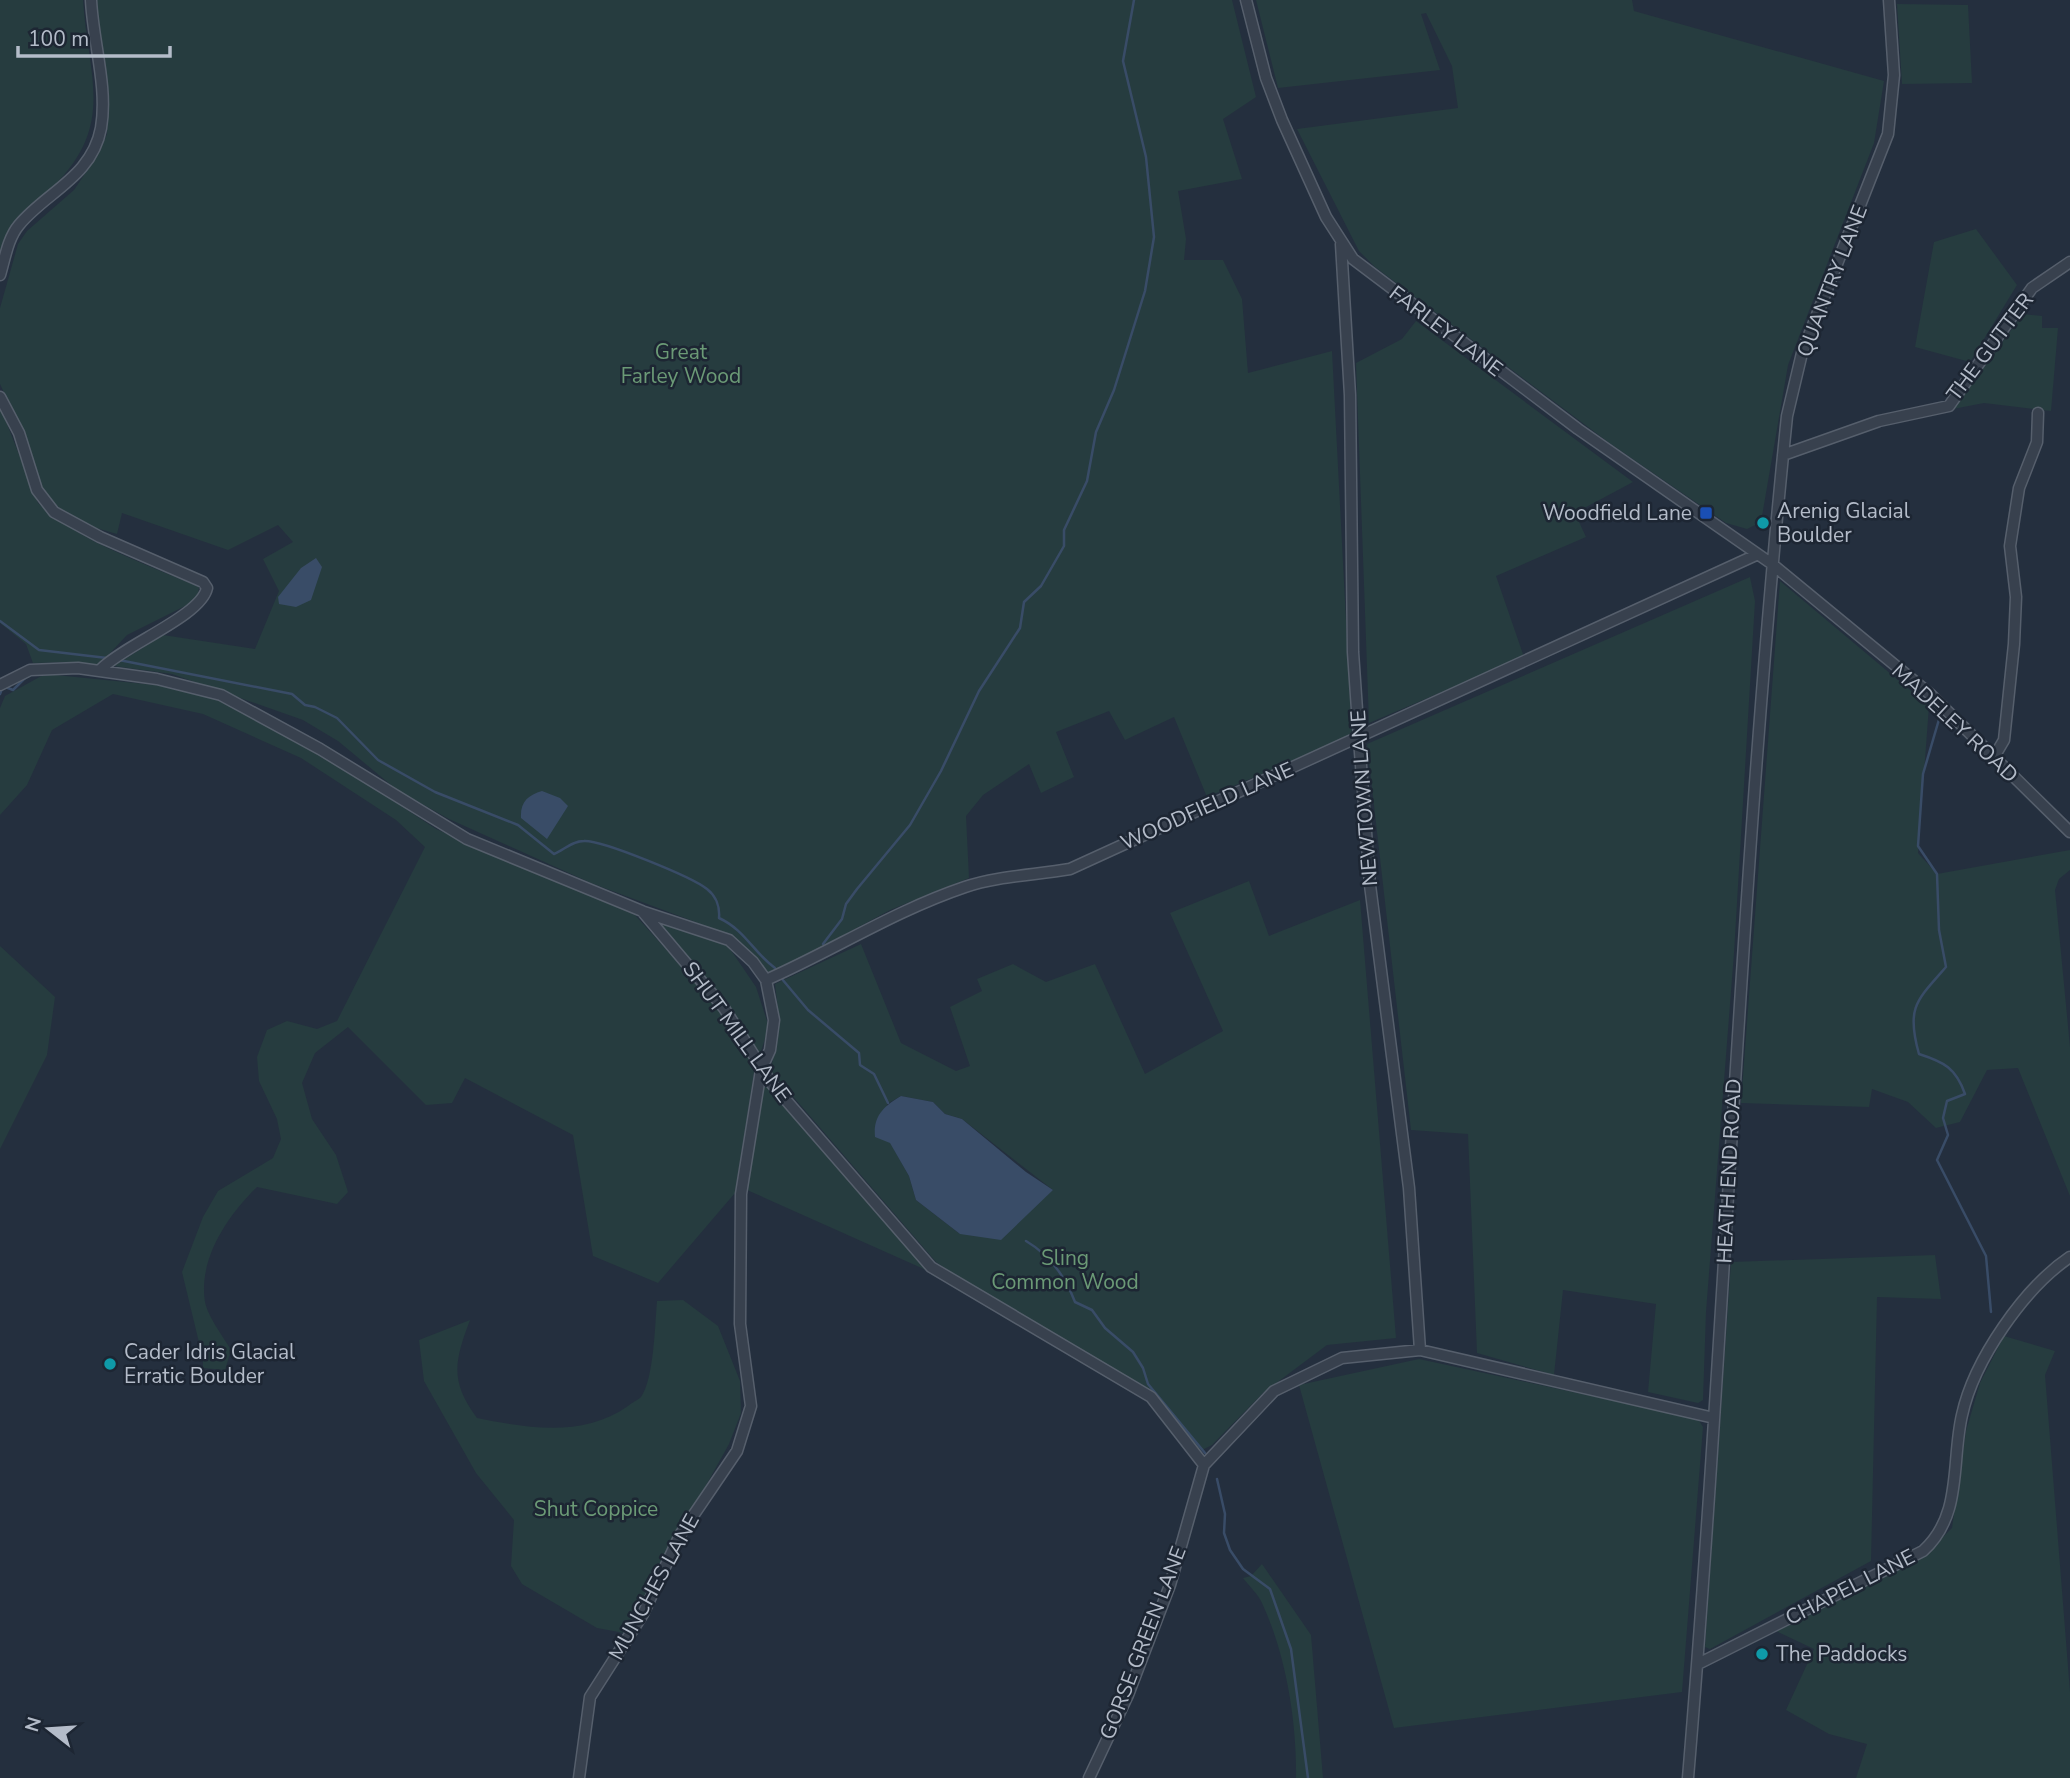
<svg xmlns="http://www.w3.org/2000/svg" width="2070" height="1778" viewBox="0 0 2070 1778" font-family="'Nunito Sans',sans-serif">
<style>
.green{fill:#263c3f;fill-rule:evenodd}
.water{fill:#394c67}
.lines{fill:none;stroke-linecap:round;stroke-linejoin:round}
.stream{stroke:#394c67;stroke-width:2.5}
.minor-casing{stroke:#565f6c;stroke-width:13}
.minor{stroke:#38414e;stroke-width:10}
.transit-dot{fill:#1a4fb4;stroke:#1d2633;stroke-width:2.5}
.culture-dot{fill:#0f9aa8;stroke:#1d2633;stroke-width:2.5}
.labels{text-anchor:middle;dominant-baseline:central;stroke-width:5;stroke-linejoin:round;paint-order:stroke}
.street-label{font-size:21px;fill:#b4bcc9;stroke:#1d2633}
.park-label{font-size:21px;fill:#6b9a76;stroke:#1d2633}
.poi-label{font-size:21px;fill:#b4bcc9;stroke:#1d2633;text-anchor:start}
</style>
<rect width="100%" height="100%" fill="#242f3e"/>
<!-- green -->
<path class="green" d="M0,0H83C88,78 116,124 53,187C29,211 12,217 0,252Z
M95,0H1232L1256,97L1223,119L1242,179L1178,191L1186,239L1184,260H1223L1242,299L1248,373L1332,351L1352,736L1207,797L1174,717L1125,740L1109,711L1056,732L1074,777L1041,793L1029,764L983,795L966,816L969,878L890,910L763,979L733,936L591,883L449,819L397,790L338,741L303,720L172,674L114,666L163,635L255,649L279,591L263,559L293,542L278,525L228,550L122,513L117,534L96,528L64,512L43,494L24,435L0,384V308L18,244L27,231L74,190L99,153L107,134L108,94Z
M1256,0H1632L1634,11L1884,81L1874,143L1788,365L1761,522L1747,529L1726,523L1608,442L1375,267L1359,251L1297,129L1458,108L1452,66L1426,13L1421,14L1440,70L1278,88Z
M1897,4L1968,5L1972,83L1902,84Z
M1976,229L2017,285L1970,362L1915,347L1934,242Z
M2023,314L2042,316V328H2058L2051,411L1984,403L1953,409Z
M1416,321L1633,482L1575,513L1586,537L1496,576L1524,657L1369,723L1356,363L1402,339Z
M0,406L38,503C77,541 149,565 199,587L198,595L191,603L127,635L98,666L74,662L33,663L26,644L0,623Z
M1750,577L1755,601L1734,953L1706,1312L1703,1400L1698,1403L1648,1392L1656,1304L1563,1290L1554,1375L1477,1353L1468,1134L1411,1130L1367,744Z
M1780,581L1929,706L1918,853L1937,874L2070,850V870L2059,879L2055,890L2070,1047V1196L2018,1068L1987,1070L1960,1122L1936,1128L1908,1102L1872,1089L1869,1107L1741,1103Z
M45,674L195,689L239,706L328,746L386,796L436,829L635,915L719,1008L755,1067L735,1193L658,1283L593,1256L573,1135L465,1078L452,1103L426,1105L348,1027L315,1053L302,1083L312,1119L336,1155L348,1192L337,1204L257,1187C228,1215 198,1259 205,1302C208,1317 223,1336 231,1350L225,1370L203,1368V1359L182,1272L203,1217L218,1191L273,1158L281,1139L277,1119L259,1081L257,1057L267,1030L287,1021L317,1029L337,1021L425,847L396,820L301,758L203,714L113,694L52,730L27,785L0,815V708L5,696Z
M1249,881L1269,936L1360,900L1396,1338L1327,1345L1263,1393L1212,1445L1200,1451L1151,1392L1139,1383L1056,1342L936,1262L771,1071L779,1018L775,984L861,944L901,1043L956,1071L970,1066L950,1007L982,991L977,979L1013,964L1046,982L1095,964L1145,1074L1223,1031L1170,913ZM901,1096L933,1102L945,1114L962,1119L1053,1190L960,1234L916,1200L909,1176L890,1142L887,1104Z
M654,919L726,943L756,987L769,1027L760,1054L726,1003Z
M0,946L55,997L47,1055L0,1149Z
M764,1080L926,1270L747,1190Z
M1935,1255L1941,1299L1877,1297L1871,1561L1710,1649L1705,1647L1731,1262Z
M683,1300L718,1326L740,1381L741,1413L729,1444L624,1633L597,1628L522,1584L511,1566L514,1520L476,1473L424,1381L419,1340L470,1320C455,1360 449,1381 477,1418C527,1428 583,1438 628,1406C631,1403 638,1400 641,1397C654,1379 655,1324 657,1301Z
M2004,1336L2055,1351L2045,1375L2070,1692V1778H1856L1867,1744L1829,1734L1786,1710L1814,1649L1774,1630L1928,1552L1952,1528L1966,1431L1980,1383Z
M1419,1359L1698,1419L1703,1427L1682,1692L1394,1728L1299,1385Z
M1262,1564L1311,1635L1323,1778H1296C1297,1722 1286,1655 1262,1603C1258,1594 1249,1586 1243,1578L1251,1576Z"/>
<!-- water -->
<path class="water" d="M316,558L322,567L311,600L296,607L279,604L278,597L301,568Z
M542,791L560,798L568,806L547,839L521,818C520,802 528,795 542,791Z
M901,1096L933,1102L945,1114L962,1119L1026,1172L1053,1190L1001,1240L960,1234L916,1200L909,1176L890,1143L875,1137C873,1116 884,1106 901,1096Z"/>
<g class="lines">
<!-- stream -->
<path class="stream" d="M0,621L39,650L107,658
M119,660L292,694L305,705L315,707L337,718L378,760L435,792L518,825L554,854C564,850 572,841 584,841C602,840 692,877 707,889C716,896 720,907 719,918C745,930 753,952 775,968
M0,694L3,686L13,690L26,677
M1940,716L1923,774L1918,846L1937,874L1939,930L1946,967C1916,1001 1906,1008 1919,1054C1944,1062 1956,1068 1965,1094L1947,1101L1943,1118L1948,1135L1937,1160L1986,1256L1991,1312
M823,944L842,919L846,904L857,889L910,825L941,771L979,691L1020,628L1024,602L1041,586L1064,546V530L1087,481L1096,432L1114,390L1145,291L1154,237L1146,157L1123,61L1134,0
M782,979L808,1010L859,1053L860,1065L874,1074L888,1103
M1026,1241C1050,1255 1065,1276 1075,1302L1092,1310L1105,1328L1133,1352L1143,1368L1148,1384L1205,1453
M1217,1479L1225,1514L1224,1533L1230,1550L1243,1569L1270,1589L1291,1649L1308,1778"/>
<!-- minor casing -->
<g class="minor-casing">
<path id="minor" d="M1246,0L1266,78L1282,120L1326,217L1353,259L1578,429L1772,564L1930,694L2070,832
M1341,244L1350,395L1353,652L1359,739L1370,885L1409,1188L1420,1350
M0,275C5,258 8,238 19,225C46,192 92,177 101,128C108,87 93,42 91,0
M0,397L19,433L37,490L54,512L100,537L203,582L207,588C201,616 126,644 101,669
M1783,455L1879,421L1949,406L2032,288L2070,262
M0,685L30,670L78,668L157,679L221,695L320,749L467,839L642,911L724,1008L772,1084L931,1267L1151,1397L1204,1465
M1994,757L2004,740L2014,644L2016,597L2010,546L2019,488L2037,442L2038,413
M644,912L729,940L753,962L766,980
M1698,1664L1923,1551C1963,1515 1951,1462 1962,1415C1974,1360 2024,1288 2070,1257
M579,1778L590,1697L643,1614L680,1535L737,1451L751,1406L740,1324L741,1194L761,1070L770,1050L774,1020L766,980C834,950 894,911 965,887C997,876 1036,875 1070,869L1756,555
M1089,1778L1128,1695L1170,1585L1204,1465L1274,1391L1342,1358L1420,1350L1714,1418
M1688,1778C1726,1324 1740,869 1787,416L1802,353L1888,134L1894,75L1889,0"/>
</g>
<!-- minor -->
<use href="#minor" class="minor"/>
</g>
<!-- markers -->
<rect class="transit-dot" x="1699" y="506" width="14" height="14" rx="3.5"/>
<g class="culture-dot">
<circle cx="1763" cy="523" r="7"/>
<circle cx="110" cy="1364" r="7"/>
<circle cx="1762" cy="1654" r="7"/>
</g>
<g class="labels">
<!-- street labels -->
<g class="street-label">
<text transform="translate(1832 281) rotate(-69)">QUANTRY LANE</text>
<text transform="translate(1446 331) rotate(37)">FARLEY LANE</text>
<text transform="translate(1990 347) rotate(-53)">THE GUTTER</text>
<text transform="translate(1955 723) rotate(43)">MADELEY ROAD</text>
<text transform="translate(1364 798) rotate(-94)">NEWTOWN LANE</text>
<text transform="translate(1207 806) rotate(-24)">WOODFIELD LANE</text>
<text transform="translate(737 1032) rotate(54)">SHUT MILL LANE</text>
<text transform="translate(1729 1171) rotate(-87)">HEATH END ROAD</text>
<text transform="translate(654 1587) rotate(-61)">MUNCHES LANE</text>
<text transform="translate(1850 1587) rotate(-27)">CHAPEL LANE</text>
<text transform="translate(1143 1643) rotate(-69)">GORSE GREEN LANE</text>
</g>
<!-- park labels -->
<g class="park-label">
<text x="681" y="352">Great<tspan x="681" dy="24">Farley Wood</tspan></text>
<text x="1065" y="1258">Sling<tspan x="1065" dy="24">Common Wood</tspan></text>
<text x="596" y="1509">Shut Coppice</text>
</g>
<!-- poi labels -->
<g class="poi-label">
<text x="1777" y="511">Arenig Glacial<tspan x="1777" dy="24">Boulder</tspan></text>
<text x="1692" y="513" text-anchor="end">Woodfield Lane</text>
<text x="124" y="1352">Cader Idris Glacial<tspan x="124" dy="24">Erratic Boulder</tspan></text>
<text x="1776" y="1654">The Paddocks</text>
</g>
</g>
<!-- north arrow -->
<g transform="translate(49 1729) rotate(287)" stroke="#1d2633" stroke-width="5" paint-order="stroke">
<path d="M0-5L12 26L0 18L-12 26Z" fill="#b4bcc9"/>
<text y="-10" font-size="19" font-weight="bold" text-anchor="middle" fill="#b4bcc9">N</text>
</g>
<!-- scale -->
<path d="M18 46v10h152v-10" fill="none" stroke="#b4bcc9" stroke-width="3.5"/>
<text x="28" y="46" font-size="21" fill="#b4bcc9" stroke="#1d2633" stroke-width="5" paint-order="stroke">100 m</text>
</svg>
